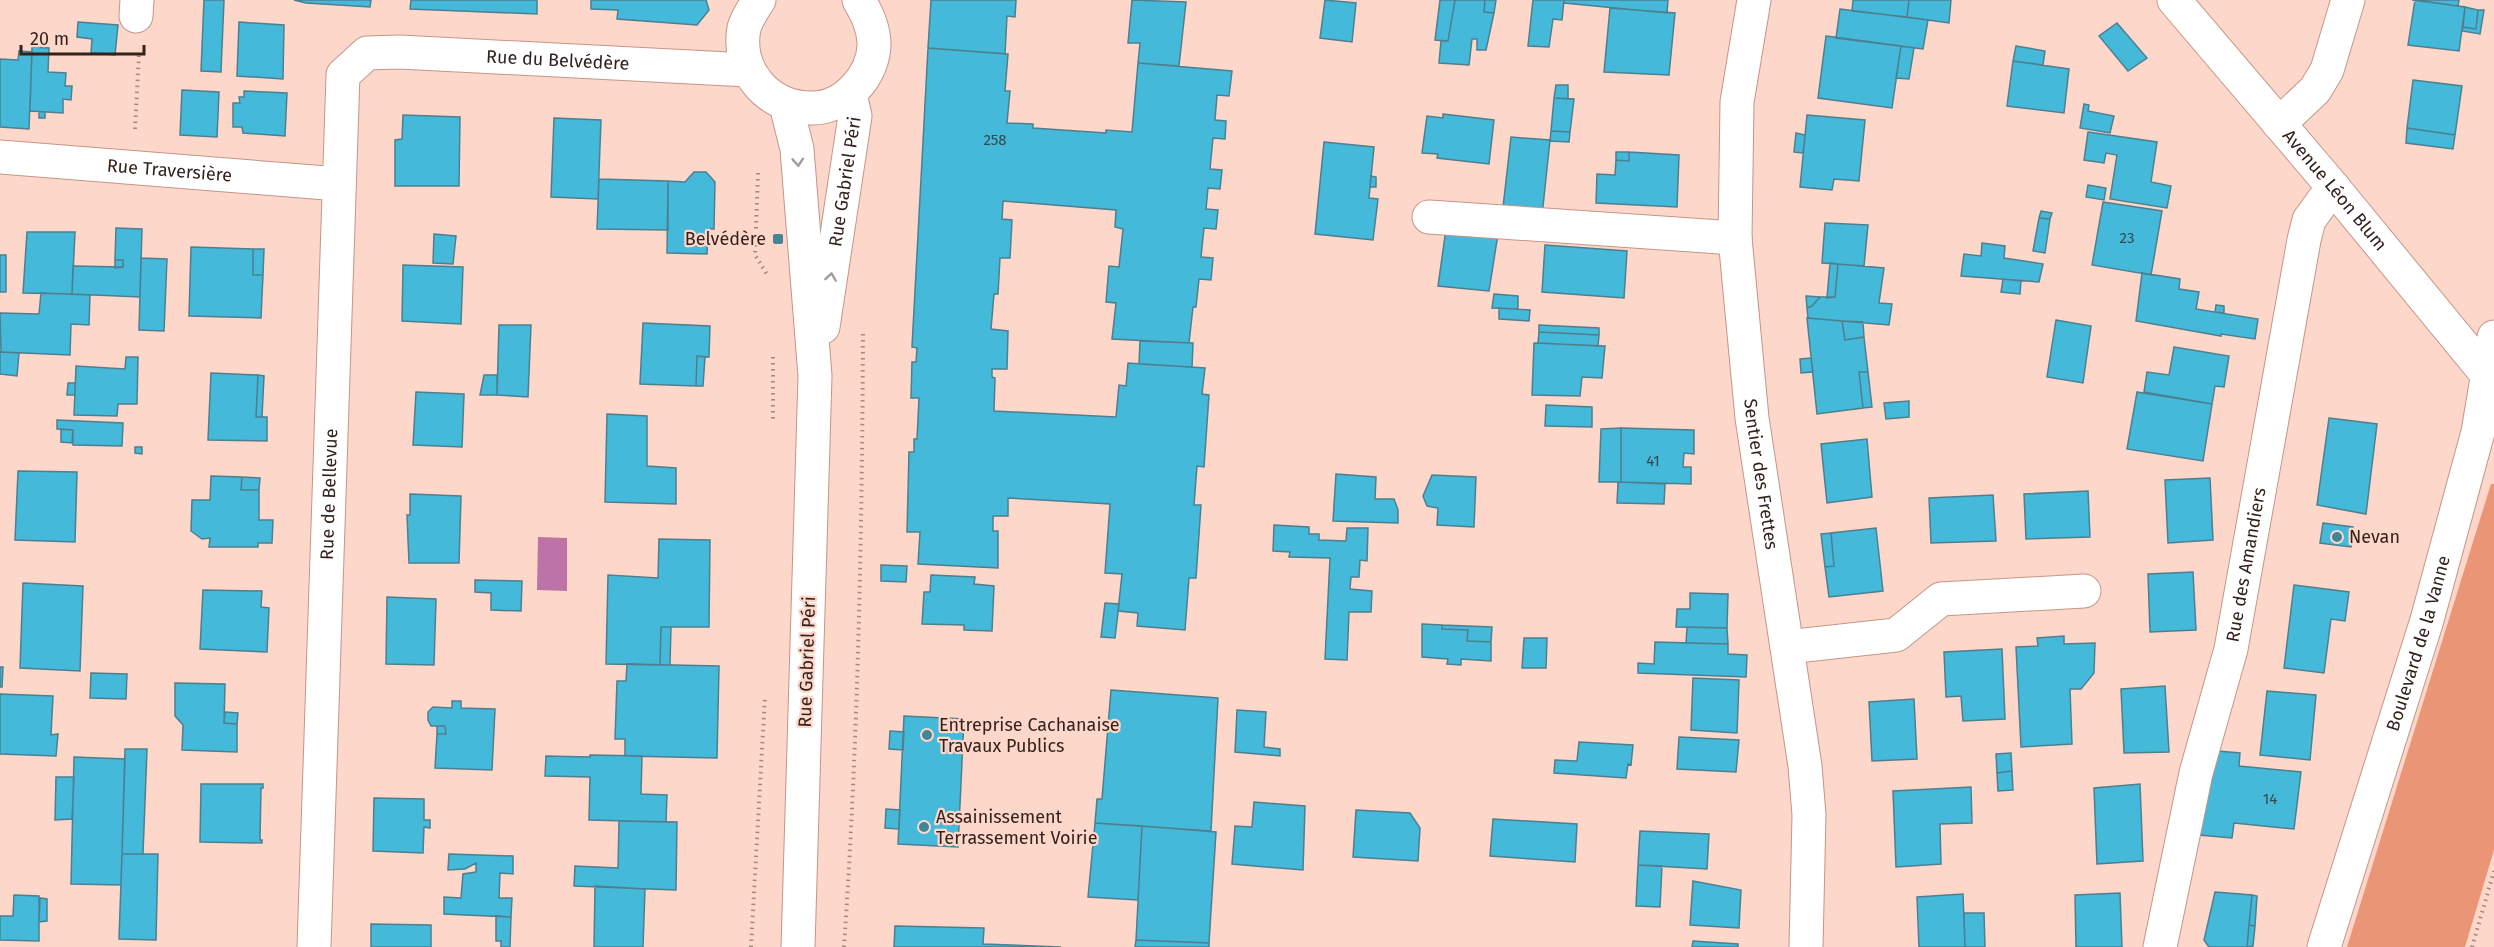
<svg xmlns="http://www.w3.org/2000/svg" width="2494" height="947" viewBox="0 0 2494 947" font-family="'Fira Sans',sans-serif">
<style>
.green{fill:#eb9577}
.water{fill:#bd73a5}
.building{fill:#44b9da;stroke:#4e7f8f;stroke-width:1.5}
.lines{fill:none;stroke-linecap:round;stroke-linejoin:round}
.minor-casing{stroke:#c39687;stroke-width:35}
.major-casing{stroke:#c39687;stroke-width:35}
.path{stroke:#a6897f;stroke-width:4;stroke-dasharray:1.5 4.5;stroke-linecap:butt}
.minor{stroke:#fff;stroke-width:33}
.major{stroke:#fff;stroke-width:33}
.oneway{stroke:#a39c99}
.poi-dot{fill:#448497;stroke:#fdd7ca;stroke-width:2}
.labels{text-anchor:middle;dominant-baseline:central;stroke-width:4.5;stroke-linejoin:round;paint-order:stroke}
.number-label{font-size:15px;fill:#37484c}
.street-label{font-size:18px;fill:#33221c;stroke:#fdd7ca}
.poi-label{font-size:18px;fill:#33221c;stroke:#fdd7ca;text-anchor:start}
</style>
<rect width="100%" height="100%" fill="#fdd7ca"/>
<!-- green -->
<path class="green" d="M2491,484H2494V850L2465,947H2347Z"/>
<!-- water -->
<path class="water" d="M538,537L567,538V591L537,590Z"/>
<!-- building -->
<path class="building" d="M204,0H224L221,72L201,71Z
M294,0H371L370,7L306,3Z
M411,0H537V14L410,9Z
M591,0H706L709,10L697,25L617,19L618,10L591,9Z
M931,0H1016L1015,17L1007,16L1005,54L928,48Z
M1132,0L1186,2L1179,66L1138,63L1140,43H1128Z
M1325,0L1356,3L1352,42L1320,38Z
M1440,0H1455L1448,41L1435,40Z
M1455,0H1485L1484,12L1494,13L1486,50H1477V39H1472L1469,65L1439,63L1441,41H1448Z
M1485,0H1496L1494,13L1484,12Z
M1533,0H1564L1562,20L1553,19L1549,47L1528,46Z
M1564,0H1668L1667,13L1564,3Z
M1853,0H1909L1907,17L1852,11Z
M1909,0H1951L1949,23L1907,17Z
M2412,0H2459L2458,6Z
M2415,0L2465,7L2459,51L2408,45Z
M2465,7L2478,10L2476,29L2463,27Z
M1610,8L1675,13L1669,75L1604,72Z
M1840,9L1928,20L1923,49L1836,38Z
M2478,10H2484L2480,34L2462,31L2463,27L2476,29Z
M78,22L118,25L115,55L91,53L92,39L77,37Z
M239,22L284,25L283,79L237,76Z
M2117,23L2147,58L2128,71L2099,36Z
M1826,36L1901,46L1892,108L1818,98Z
M1901,46L1914,48L1909,79L1896,78Z
M2016,46L2045,51L2043,65L2013,61Z
M32,47L49,48L48,72L66,73L65,86H72L71,100L63,99V113L30,111Z
M928,48L1008,54L1005,91H1010L1007,123L1033,124V128L1106,133V130L1132,132L1138,63L1232,71L1229,96L1217,95L1215,120L1226,121L1225,139L1213,138L1210,169L1222,170L1220,189L1208,188L1206,209L1218,210L1216,229L1204,228L1201,257L1213,258L1211,280L1199,279L1196,307H1193L1189,343L1112,339L1116,303L1106,302L1109,266L1119,267L1123,229L1115,227L1116,210L1003,201L1002,219L1012,220L1010,258H1000L998,294H994L991,329L1008,331L1007,369H992V377L995,378L994,411L1116,417L1119,385L1126,386L1128,363L1205,368L1202,394L1209,395L1204,467L1197,466L1194,505H1201L1196,578H1189L1185,630L1137,626L1138,613L1118,611L1122,574L1105,573L1110,504L1008,498V516H993V531H998V568L918,564L920,532H907L909,452H914V439H917L919,398H911L912,362H916L917,348L912,347Z
M19,51L32,52L29,129L0,127V59L18,60Z
M2013,61L2069,69L2064,113L2007,106Z
M2413,80L2462,86L2455,135L2407,128Z
M1556,85H1568V99L1554,98Z
M182,90L219,92L217,137L180,135Z
M244,91L287,93L285,136L243,133L242,127H233V103H240L239,97H244Z
M1554,98L1574,99L1570,132L1551,131Z
M2084,104L2089,105L2088,111L2114,116L2110,133L2080,128Z
M39,112H45V118H39Z
M1443,114L1494,120L1489,164L1437,158L1438,154L1422,153L1427,116L1443,118Z
M403,115L460,117L459,186H395V140L402,139Z
M1807,115L1865,120L1859,181L1834,179L1832,190L1800,187Z
M554,118L601,120L598,199L551,197Z
M2407,128L2455,135L2453,149L2406,143Z
M1551,131L1570,132L1569,142L1550,141Z
M2088,132L2157,142L2151,182L2171,186L2167,208L2110,199L2117,155L2106,153L2104,163L2084,160Z
M1796,133L1805,135L1803,153L1794,152Z
M1511,137L1550,140L1542,216H1502Z
M1324,142L1374,147L1369,198L1378,199L1373,240L1315,234Z
M1616,152H1629V161L1616,160Z
M1629,152L1679,155L1677,207L1596,203L1597,174L1615,175L1616,160L1629,161Z
M694,172H706L715,182L714,229H708L707,254L667,253L668,181L685,182Z
M1371,176L1376,177V187H1370Z
M599,179L668,181V230L597,229Z
M2088,185L2106,188L2104,200L2086,197Z
M2103,202L2162,211L2151,275L2092,265Z
M2041,211L2052,213L2050,219L2039,218Z
M2039,218L2050,219L2045,253L2033,251Z
M1825,223L1868,225L1864,266L1822,263Z
M116,228L142,229L140,297L72,294L73,266L123,267V260H115Z
M1446,229L1498,234L1489,291L1438,286Z
M27,232H75L72,294L23,293Z
M434,234L456,236L453,264L433,263Z
M1982,243L2005,246L2004,258L2043,264L2039,282L1961,276L1964,254L1981,256Z
M1545,245L1627,251L1624,298L1542,292Z
M191,247L253,249V275H263L261,318L189,316Z
M253,249H264L263,275H253Z
M0,255H6V292H0Z
M141,258L167,259L164,331L139,330Z
M115,260H123V267L115,268Z
M1830,263L1838,264L1835,297L1827,298Z
M1838,264L1884,268L1879,303L1892,304L1889,325L1808,318L1807,308L1812,306L1820,297H1835Z
M403,265L463,267L461,324L402,321Z
M2142,273L2180,279L2179,289L2199,292L2196,309L2258,319L2255,339L2221,334V336L2136,321Z
M2003,279L2021,281L2020,294L2001,292Z
M41,293L90,295L89,325L71,324L70,355L1,352L0,313L39,314Z
M1494,294L1518,296V309L1492,308Z
M1806,296L1820,297L1812,306L1807,308Z
M2216,305L2224,306V313L2215,312Z
M1499,308L1530,310L1529,321L1499,319Z
M1807,318L1842,321L1845,340L1864,337L1868,372H1859L1863,408L1817,414Z
M2056,320L2091,326L2083,383L2047,377Z
M1842,321L1863,322L1864,337L1845,340Z
M643,323L710,326L709,357L697,356L696,386L640,384Z
M499,325H531L528,397L497,395Z
M1539,325L1599,328V335L1539,332Z
M1539,332L1599,335L1598,346L1538,343Z
M1140,341L1193,343L1192,367L1139,364Z
M1534,343L1605,346L1602,378L1582,377L1580,396L1532,395Z
M2174,347L2229,356L2224,387L2215,386L2212,404L2144,392L2147,372L2169,375Z
M0,352L19,353L17,376L0,374Z
M697,356L705,357L703,386H696Z
M126,357H138L137,404H118L117,416L74,415L76,366L125,369Z
M1811,358L1813,372L1801,373L1800,359Z
M1859,372H1868L1872,407L1863,408Z
M211,373L258,375L256,417H267V441L208,440Z
M258,375L264,376L262,417H256Z
M484,375H497V395H480Z
M68,383H75V395H67Z
M416,392L464,394L462,447L413,445Z
M2137,392L2212,404L2203,461L2127,449Z
M1909,401V417L1886,419L1884,403Z
M1546,405L1592,407V427L1545,426Z
M607,414L647,416V466L676,468V504L605,502Z
M2329,418L2377,424L2366,514L2317,505Z
M57,420L123,423L122,446L73,445V430L57,429Z
M1621,428V482H1599L1601,429Z
M1621,428L1694,430V454L1684,453L1683,467H1691V484L1621,482Z
M61,429L73,430L72,443L61,442Z
M1867,439L1872,497L1827,503L1821,444Z
M135,447H142V454L135,453Z
M18,471L77,472L75,542L15,540Z
M1336,474L1376,477L1375,499H1394L1398,510V523L1333,521Z
M1432,475L1476,477L1474,527L1437,525L1438,508L1427,506L1423,496Z
M211,476L242,477L241,490H259V520H273L272,543H258V547H209L210,538L202,539L191,531L192,500H210Z
M242,477L260,478L259,490H241Z
M2210,478L2213,540L2168,543L2165,480Z
M1621,482L1665,484L1664,504L1617,503L1618,483Z
M2088,491L2090,537L2026,539L2024,494Z
M410,494L461,496L459,563H409L407,515H410Z
M1993,495L1996,541L1931,543L1929,498Z
M2323,523L2353,527L2351,547L2320,543Z
M1274,525L1309,527V534H1319V540L1346,541L1347,528H1368L1367,561L1360,560L1359,577H1351L1350,589L1372,591L1371,612H1349L1347,660L1325,659L1330,558L1289,557L1290,552L1273,551Z
M1876,528L1883,591L1829,597L1825,567L1834,566L1831,533Z
M1831,533L1834,566L1825,567L1821,534Z
M659,539L710,540L709,627H661L660,665L606,664L608,575L658,578Z
M881,565L907,566L906,582L881,581Z
M2193,572L2196,630L2150,632L2148,574Z
M931,575L975,577L974,584L994,586L992,631L964,630V625L922,624L924,592H930Z
M475,580L522,581L521,611L491,610V593L475,592Z
M23,583L83,586L80,671L20,668Z
M2294,585L2349,592L2345,621L2331,619L2324,673L2284,668Z
M203,590L262,591L261,607L269,608L267,652L200,649Z
M1690,593L1728,594L1727,628L1676,627L1677,609H1690Z
M387,597L436,599L434,665L386,664Z
M1105,603L1119,604L1115,638L1101,637Z
M1422,624L1442,625V629L1468,630L1467,641L1491,642V661L1461,659V665L1447,664L1448,659L1422,657Z
M1442,625L1492,627L1491,642L1467,641L1468,630L1442,629Z
M661,627H671L670,665H660Z
M1687,627L1727,628L1728,644L1686,643Z
M2064,636V644L2095,643L2094,673L2081,689H2070L2072,744L2021,747L2016,647L2038,646L2037,638Z
M1524,638H1547L1546,668H1522Z
M1655,642L1728,644V654L1747,655L1746,677L1638,673V663L1654,664Z
M2002,649L2005,719L1963,721L1961,696L1946,697L1944,652Z
M627,664L719,666L717,758L625,756V739H615L617,681H626Z
M0,667H3L2,687H0Z
M91,673L127,674L126,699L90,698Z
M1693,678L1739,680L1737,733L1691,730Z
M175,683L225,684L224,723L237,724V752L182,750L183,725L175,716Z
M2165,686L2169,752L2124,753L2121,689Z
M1111,690L1218,698L1211,831L1095,823L1097,799H1102Z
M2267,691L2316,695L2310,760L2260,755Z
M0,694L53,696L51,735L58,734L56,756L0,754Z
M1914,699L1917,759L1872,761L1869,702Z
M452,701H461V708L495,709L492,770L435,768L437,734H446L445,726H431L428,720V712L433,707L452,708Z
M1237,710L1266,712L1264,747L1280,749V756L1235,752Z
M225,712L238,713L237,724L224,723Z
M904,716L964,719L958,847L898,844Z
M437,726H445L446,734H437Z
M890,731L904,732L903,750L889,749Z
M1679,737L1739,740L1736,772L1677,769Z
M1579,742L1633,745L1631,765L1628,764L1626,778L1554,773L1555,760L1577,761Z
M125,749H147L143,854H122Z
M2218,751L2240,753L2239,766L2301,772L2294,829L2234,823L2232,838L2199,835Z
M2011,753L2012,771L1997,773L1996,754Z
M590,755L642,756L641,794L667,795L666,822L589,820L590,777L545,776L546,756L590,757Z
M74,757L125,759L121,885L71,884Z
M2012,771L2013,790L1998,791L1997,773Z
M56,777H74L72,819L55,820Z
M201,784H263V788H261L260,840H262V843L200,842Z
M2140,784L2143,861L2097,864L2094,788Z
M1971,787L1972,823L1940,824L1941,864L1896,867L1893,791Z
M374,798L424,799V820H430V828L424,827L423,853L373,851Z
M1254,802L1305,806L1303,870L1232,864L1235,826L1252,827Z
M886,809L900,810L899,829L885,828Z
M1356,810L1410,813L1420,828L1418,861L1353,857Z
M1493,819L1577,824L1575,862L1490,856Z
M619,821L677,822L676,890L574,886L575,866L618,868Z
M1095,823L1142,826L1138,900L1088,897Z
M1142,826L1216,832L1209,943L1136,940Z
M1640,831L1709,834L1707,869L1638,865Z
M122,854H158L156,940L119,939Z
M449,854L513,856V874L500,873L499,898H512L511,917L444,914V897L461,898L463,874L476,872V863L465,869L448,870Z
M1638,865L1662,866L1660,907L1636,906Z
M1693,881L1741,890L1739,928L1690,925Z
M595,886L645,889L643,947H594Z
M2215,892L2252,895L2247,947H2209L2204,940Z
M2120,893L2122,947H2076L2075,895Z
M1963,894L1965,947H1919L1917,897Z
M14,895L39,896V941L0,940V916H13Z
M2252,895L2257,896L2255,926L2249,925Z
M40,898L47,899V921L39,922Z
M1964,913H1984L1985,947H1965Z
M496,916L511,917L510,947H501V941H496Z
M371,924L431,925V947H371Z
M2249,925L2255,926L2253,946L2247,947Z
M895,926L984,928L983,944L1061,947H894Z
M1136,940L1209,943V947H1135Z
M1693,941L1738,944V947H1692Z"/>
<g class="lines">
<!-- minor casing -->
<g class="minor-casing">
<g id="minor">
<path id="s1" d="M1754,0L1737,102L1735,238L1752,418L1805,766L1809,815L1806,947"/>
<path d="M136,16L137,0"/>
<path d="M2279,124L2315,90L2327,70L2348,0"/>
<path id="s2" d="M0,157L339,184"/>
<path d="M1429,217L1735,238"/>
<path d="M1787,647L1896,635L1941,599L2084,591"/>
<path id="s3" d="M314,947L343,75L367,53L400,52L748,70"/>
<path id="s4" d="M2160,947L2196,773L2231,649L2304,240L2309,220L2333,187"/>
<path id="s5" d="M2324,947L2427,620L2478,432L2494,337"/>
</g>
</g>
<!-- major casing -->
<g class="major-casing">
<g id="major">
<path d="M759,0C753,9 747,18 744,28C736,71 768,108 811,108C844,109 875,75 874,42C873,26 867,14 859,0"/>
<path id="s6" d="M2174,0L2333,187L2494,383"/>
<path d="M786,105L797,149L815,376L798,947"/>
<path id="s7" d="M823,327L855,116L850,94"/>
</g>
</g>
<!-- path -->
<path class="path" d="M135,129L139,53
M758,173L755,255L768,276
M773,357V422
M751,947L765,696
M844,947C858,742 862,536 863,330
M2472,947L2494,871"/>
<!-- minor -->
<use href="#minor" class="minor"/>
<!-- major -->
<use href="#major" class="major"/>
</g>
<!-- one-way arrows -->
<defs><path id="oneway-chevron" d="M-2-3.5L2.5 0L-2 3.5" fill="none" stroke-width="1.6" stroke-linecap="round" stroke-linejoin="round" transform="scale(1.5)"/></defs>
<g class="oneway">
<use href="#oneway-chevron" transform="translate(798 162) rotate(86)"/>
<use href="#oneway-chevron" transform="translate(831 277) rotate(-81)"/>
</g>
<!-- markers -->
<g class="poi-dot">
<rect x="772" y="233" width="12" height="12" rx="3"/>
<circle cx="2337" cy="537" r="6"/>
<circle cx="927" cy="735" r="6"/>
<circle cx="924" cy="827" r="6"/>
</g>
<g class="labels">
<!-- number labels -->
<g class="number-label">
<text x="995" y="140">258</text>
<text x="2127" y="238">23</text>
<text x="1653" y="461">41</text>
<text x="2270" y="799">14</text>
</g>
<!-- street labels -->
<g class="street-label">
<text stroke="none"><textPath href="#s3" startOffset="1096">Rue du Belvédère</textPath></text>
<text stroke="none"><textPath href="#s2" startOffset="170">Rue Traversière</textPath></text>
<text stroke="none"><textPath href="#s7" startOffset="147">Rue Gabriel Péri</textPath></text>
<text stroke="none"><textPath href="#s6" startOffset="249">Avenue Léon Blum</textPath></text>
<text stroke="none"><textPath href="#s1" startOffset="477">Sentier des Frettes</textPath></text>
<text stroke="none"><textPath href="#s3" startOffset="453">Rue de Bellevue</textPath></text>
<text stroke="none"><textPath href="#s4" startOffset="392">Rue des Amandiers</textPath></text>
<text stroke="none"><textPath href="#s5" startOffset="318">Boulevard de la Vanne</textPath></text>
<text transform="translate(807 662) rotate(-88)">Rue Gabriel Péri</text>
</g>
<!-- poi labels -->
<g class="poi-label">
<text x="766" y="239" text-anchor="end">Belvédère</text>
<text x="2349" y="537">Nevan</text>
<text x="939" y="725">Entreprise Cachanaise<tspan x="939" dy="21">Travaux Publics</tspan></text>
<text x="936" y="817">Assainissement<tspan x="936" dy="21">Terrassement Voirie</tspan></text>
</g>
</g>
<!-- scale -->
<path d="M21 45v9h123v-9" fill="none" stroke="#33221c" stroke-width="3"/>
<text x="30" y="45" font-size="18" fill="#33221c" stroke="#fdd7ca" stroke-width="4.5" paint-order="stroke">20 m</text>
</svg>
